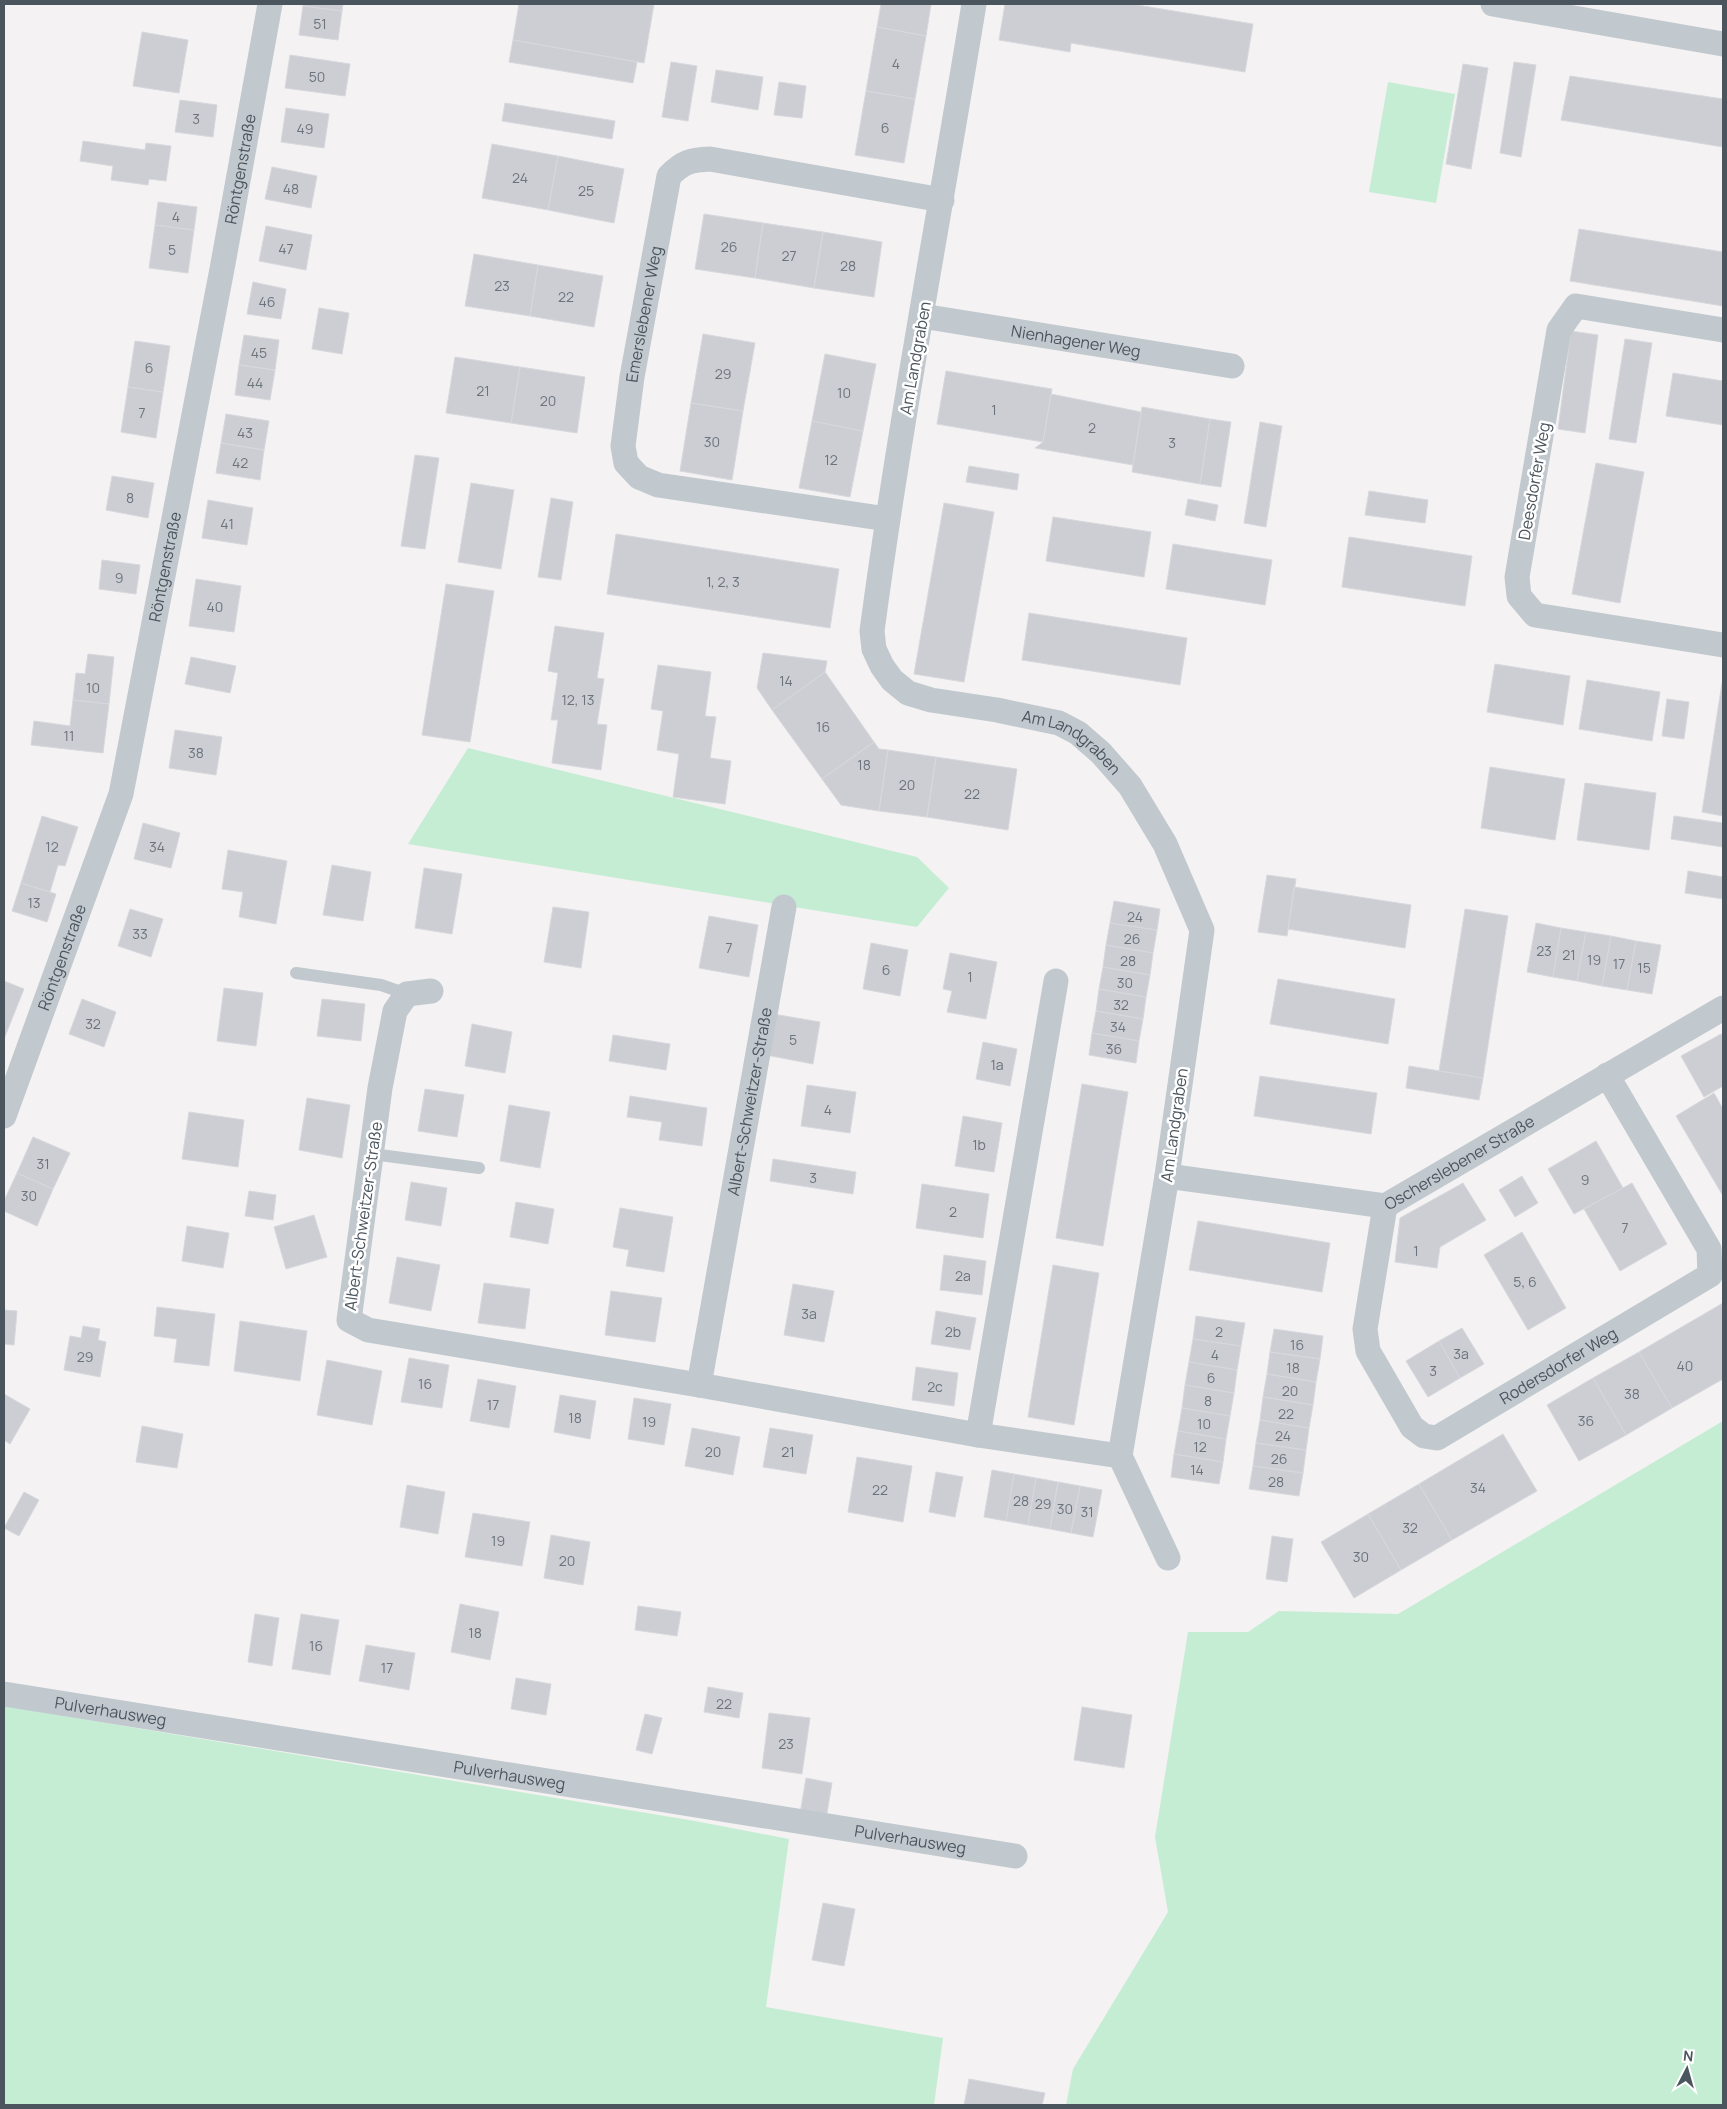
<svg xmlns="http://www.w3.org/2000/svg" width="1727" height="2109" viewBox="0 0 1727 2109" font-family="Manrope,sans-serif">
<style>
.green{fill:#c5edd4}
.building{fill:#ccced4;stroke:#d7d8dd}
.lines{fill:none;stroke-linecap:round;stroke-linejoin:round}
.lane{stroke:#c1c9cf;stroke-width:12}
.street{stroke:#c1c9cf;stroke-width:25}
.labels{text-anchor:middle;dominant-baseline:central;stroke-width:5;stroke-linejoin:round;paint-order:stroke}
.number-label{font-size:14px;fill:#6b737c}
.street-label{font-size:16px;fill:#4b555e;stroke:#fff}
</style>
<rect width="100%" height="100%" fill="#f4f2f2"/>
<!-- green -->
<path class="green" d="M1388,82L1455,94L1436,203L1369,192Z
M468,748L917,857L949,888L917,927L408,844Z
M1723,1421V2105H1066L1073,2069L1168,1912L1155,1837L1188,1632H1248L1279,1611L1398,1614Z
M4,1706L695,1821L789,1839L766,2007L943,2038L934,2105H4Z"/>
<!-- building -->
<path class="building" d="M303,4H343L342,11L303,6Z
M519,4H654L644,63L513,40Z
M881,4H931L926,36L877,27Z
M1005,4H1131L1253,24L1245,72L1071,43L1070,52L999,40Z
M303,6L342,11L338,40L299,35Z
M877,27L926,36L915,99L866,91Z
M142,32L188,40L179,93L133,86Z
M513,40L637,62L633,83L509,62Z
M290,55L350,64L345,96L285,88Z
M671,62L697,66L688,121L662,117Z
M1514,62L1536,65L1521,157L1500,153Z
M1463,64L1488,68L1471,169L1446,164Z
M716,70L763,77L758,110L711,102Z
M1570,76L1723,99V147L1561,120Z
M779,82L806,86L802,118L774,115Z
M866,91L915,99L904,163L855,155Z
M180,100L217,105L213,137L175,132Z
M505,103L615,121L612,139L502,121Z
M286,108L329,114L324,148L281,142Z
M83,141L145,150L146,143L171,146L166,181L149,179L148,185L111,180L113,166L80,161Z
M492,144L558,156L548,210L482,198Z
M558,156L624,169L614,223L548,210Z
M272,167L317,176L311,208L265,199Z
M158,202L197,207L194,230L155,225Z
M704,214L763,223L755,278L695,269Z
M763,223L823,232L814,288L755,278Z
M155,225L194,230L188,273L149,268Z
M266,226L312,235L306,270L259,261Z
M1579,229L1723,252V306L1570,281Z
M823,232L882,242L874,297L814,288Z
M474,254L538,265L530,316L465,306Z
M538,265L603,276L594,327L530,316Z
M253,282L286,289L281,319L247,314Z
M319,308L349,313L342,354L312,349Z
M1571,331L1598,335L1585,433L1558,429Z
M703,334L755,343L743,411L691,403Z
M244,335L279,340L275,370L239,365Z
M1625,339L1652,343L1636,443L1609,439Z
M135,341L170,346L163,392L128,387Z
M825,354L876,364L863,431L812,421Z
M455,357L520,367L511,423L446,413Z
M239,365L275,370L270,400L235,395Z
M520,367L585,377L577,433L511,423Z
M946,371L1052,389L1043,442L937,424Z
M1673,373L1723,381V425L1666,416Z
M128,387L163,392L156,438L121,432Z
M1051,394L1141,412L1133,465L1035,448L1043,442Z
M691,403L743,411L732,480L680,471Z
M1142,407L1210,419L1200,484L1132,472Z
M226,414L269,421L264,450L221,443Z
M1210,419L1231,422L1221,487L1200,484Z
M812,421L863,431L850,497L799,488Z
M1260,422L1282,426L1266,527L1244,523Z
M221,443L264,450L260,480L216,473Z
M415,455L439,458L425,549L401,546Z
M1596,463L1644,472L1620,603L1572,594Z
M969,466L1019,474L1017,490L966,482Z
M112,476L154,483L148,518L106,510Z
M471,483L514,490L501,569L458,562Z
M1369,491L1428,500L1425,523L1365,515Z
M551,498L573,502L561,580L538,577Z
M1188,499L1218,505L1215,521L1185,515Z
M208,500L253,508L247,545L202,538Z
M944,503L994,512L964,682L914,674Z
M1053,517L1151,532L1144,577L1046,561Z
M616,534L839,569L830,628L607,594Z
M1349,537L1472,556L1465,606L1342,587Z
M1173,544L1272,560L1265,605L1166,589Z
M102,560L140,565L136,594L99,589Z
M196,579L241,586L234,632L189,626Z
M446,584L494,591L470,742L422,735Z
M1029,613L1187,638L1180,685L1022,660Z
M555,626L604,633L597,678L604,679L597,724L607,725L601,770L552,763L558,720H551L558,673L548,671Z
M763,653L827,661L825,672L772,710L757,688Z
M88,654L114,657L109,704L73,700L76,673L85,674Z
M191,657L236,666L230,693L185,684Z
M1495,664L1570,676L1563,725L1487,712Z
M658,665L711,672L705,716L716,717L710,758L731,761L725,804L673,797L679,754L657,750L663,711L651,709Z
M825,672L874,742L822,779L772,710Z
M1587,680L1660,692L1652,741L1579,729Z
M1722,683L1723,684V816L1702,812Z
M1667,699L1689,702L1684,739L1662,736Z
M73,700L109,704L103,753L31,745L34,721L70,726Z
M175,730L222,737L216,775L169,768Z
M874,742L879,749L888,750L879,811L841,805L822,779Z
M888,750L936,757L927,817L879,811Z
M936,757L1017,769L1008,830L927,817Z
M1490,767L1565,779L1555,840L1481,828Z
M1585,783L1656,793L1649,850L1577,840Z
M42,816L78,827L65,866L58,865L50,892L21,883Z
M1674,816L1723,823V847L1671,839Z
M143,823L180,833L171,868L134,859Z
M228,850L287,861L276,924L239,917L243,892L222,889Z
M332,865L371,872L363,921L323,915Z
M424,868L462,874L452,934L415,928Z
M1688,871L1723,877V899L1685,893Z
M1267,875L1296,879L1287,936L1258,932Z
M21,883L56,894L47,922L12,911Z
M1294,887L1411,905L1405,948L1288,929Z
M1114,901L1160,909L1157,930L1110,923Z
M553,907L589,912L581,968L544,962Z
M130,909L163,919L151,957L118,946Z
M1465,909L1508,916L1483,1078L1439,1071Z
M709,916L758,925L749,977L699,968Z
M1110,923L1157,930L1153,953L1106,945Z
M1536,923L1561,928L1553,977L1527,972Z
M1561,928L1586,932L1577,981L1553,977Z
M1586,932L1611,936L1602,986L1577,981Z
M1611,936L1636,941L1627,990L1602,986Z
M1636,941L1661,945L1652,994L1627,990Z
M871,943L908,950L900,996L863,989Z
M1106,945L1153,953L1150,975L1103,967Z
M950,953L997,962L986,1019L947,1012L952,991L943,989Z
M1103,967L1150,975L1146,997L1099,989Z
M1278,979L1395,999L1388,1044L1270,1024Z
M4,981L24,989L4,1039Z
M224,988L263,993L256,1046L217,1041Z
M1099,989L1146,997L1143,1019L1096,1011Z
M82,999L116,1012L104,1047L69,1034Z
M322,999L365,1004L361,1041L317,1036Z
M1096,1011L1143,1019L1139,1041L1092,1033Z
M773,1014L820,1022L813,1064L766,1055Z
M472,1024L512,1032L505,1073L465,1066Z
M1092,1033L1139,1041L1136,1063L1089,1055Z
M1721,1034L1723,1037V1086L1704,1097L1681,1056Z
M613,1035L670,1044L666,1070L609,1061Z
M983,1042L1017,1049L1010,1086L976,1079Z
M1409,1066L1483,1078L1479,1100L1406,1088Z
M1260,1076L1377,1093L1371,1134L1254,1116Z
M1082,1084L1128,1092L1103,1246L1056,1238Z
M807,1085L856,1092L850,1133L801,1126Z
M425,1089L464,1095L457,1137L418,1131Z
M1714,1093L1723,1109V1196L1676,1116Z
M630,1096L707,1108L702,1146L659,1140L662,1122L627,1117Z
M307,1098L350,1105L342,1158L299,1150Z
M509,1105L550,1112L540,1168L500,1161Z
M189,1112L244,1120L238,1167L182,1159Z
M963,1116L1002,1123L994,1172L955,1166Z
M33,1137L70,1153L53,1189L17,1173Z
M1596,1141L1623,1188L1574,1214L1548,1169Z
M773,1159L856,1172L853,1194L770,1181Z
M17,1173L53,1189L37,1226L4,1211V1201Z
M1522,1176L1538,1203L1515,1217L1499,1190Z
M411,1182L447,1188L441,1226L405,1220Z
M1463,1183L1486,1220L1440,1247L1437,1268L1395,1262L1400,1218Z
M1632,1183L1667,1244L1620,1271L1584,1209Z
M922,1184L989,1194L983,1238L916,1228Z
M249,1191L276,1195L273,1220L245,1216Z
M516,1202L554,1209L548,1244L510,1237Z
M620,1208L673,1217L664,1272L626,1266L629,1250L613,1247Z
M314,1215L327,1257L286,1269L274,1227Z
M1198,1221L1330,1243L1322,1292L1189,1270Z
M187,1226L229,1233L223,1268L182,1261Z
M1522,1232L1566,1308L1528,1330L1484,1255Z
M944,1255L986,1261L982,1295L940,1290Z
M397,1257L440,1265L431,1311L389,1303Z
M1053,1265L1099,1273L1074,1425L1028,1417Z
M484,1283L530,1289L525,1329L478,1323Z
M793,1284L834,1291L824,1342L784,1335Z
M611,1291L662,1298L655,1342L605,1335Z
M1723,1303V1379L1672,1408L1639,1352Z
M157,1307L215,1314L209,1366L174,1362L177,1339L154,1336Z
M4,1310L17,1311L14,1345L4,1344Z
M936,1311L976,1318L970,1350L931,1344Z
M1196,1316L1245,1323L1241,1346L1193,1339Z
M240,1321L307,1331L300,1381L234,1371Z
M83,1326L100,1329L98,1340L106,1342L100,1377L64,1370L70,1336L81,1338Z
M1462,1328L1484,1364L1460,1378L1439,1341Z
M1274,1329L1323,1336L1320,1359L1270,1352Z
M1193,1339L1241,1346L1237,1370L1189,1362Z
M1439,1341L1460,1378L1428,1397L1406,1361Z
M1270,1352L1320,1359L1316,1382L1267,1374Z
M1639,1352L1672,1408L1626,1435L1593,1378Z
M409,1358L449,1365L442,1408L401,1402Z
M327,1360L382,1371L372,1425L317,1415Z
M1189,1362L1237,1370L1234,1393L1185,1385Z
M916,1367L958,1373L954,1406L912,1400Z
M1267,1374L1316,1382L1313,1405L1263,1397Z
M1593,1378L1626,1435L1579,1461L1547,1405Z
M478,1379L516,1386L509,1428L470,1421Z
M1185,1385L1234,1393L1230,1416L1182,1408Z
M4,1394L30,1409L10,1444L4,1440Z
M560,1395L596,1401L590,1439L554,1432Z
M1263,1397L1313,1405L1309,1428L1260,1420Z
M634,1398L671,1404L664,1445L628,1439Z
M1182,1408L1230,1416L1226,1439L1178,1431Z
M1260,1420L1309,1428L1306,1450L1256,1443Z
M142,1426L183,1434L177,1468L136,1462Z
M692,1428L740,1437L733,1475L685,1466Z
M770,1428L813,1435L806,1474L763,1467Z
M1178,1431L1226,1439L1223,1462L1174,1454Z
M1503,1434L1537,1491L1452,1540L1419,1484Z
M1256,1443L1306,1450L1303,1473L1253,1466Z
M1174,1454L1223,1462L1219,1484L1171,1477Z
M857,1457L912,1466L903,1522L848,1512Z
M1253,1466L1303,1473L1299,1496L1249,1489Z
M992,1470L1014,1474L1006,1521L984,1517Z
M936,1472L963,1477L955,1517L929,1512Z
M1014,1474L1036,1478L1028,1525L1006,1521Z
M1036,1478L1058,1482L1050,1529L1028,1525Z
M1058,1482L1080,1486L1071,1533L1050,1529Z
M1419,1484L1452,1540L1401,1570L1368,1514Z
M407,1485L445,1492L438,1534L400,1527Z
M1080,1486L1102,1490L1093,1537L1071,1533Z
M24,1492L39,1500L19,1536L4,1528Z
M473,1513L530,1522L522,1566L465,1557Z
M1368,1514L1401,1570L1354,1598L1321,1542Z
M551,1535L590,1542L583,1585L544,1578Z
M1272,1536L1293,1539L1287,1582L1266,1579Z
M460,1604L499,1612L490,1660L451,1652Z
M638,1606L681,1612L677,1636L635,1630Z
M255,1614L279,1618L272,1666L248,1662Z
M301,1614L339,1620L330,1675L292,1669Z
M366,1645L415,1653L409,1690L359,1681Z
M516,1678L551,1684L546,1715L511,1709Z
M708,1687L743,1693L739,1718L704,1712Z
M1082,1707L1132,1715L1124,1768L1074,1760Z
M769,1713L810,1718L802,1774L762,1768Z
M645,1714L662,1718L652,1754L636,1750Z
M806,1778L832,1783L826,1819L800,1814Z
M823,1903L855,1909L844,1966L812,1960Z
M969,2079L1045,2093L1042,2105H964Z"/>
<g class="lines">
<!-- lane -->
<path class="lane" d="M296,973L381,985L407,994
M372,1154L479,1168"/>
<!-- street -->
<g class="street">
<path id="s1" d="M974,4C940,213 900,421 872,631L874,649L882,666L892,680L908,693L931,700L997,710L1059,723L1078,733L1101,753L1130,786L1165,844L1202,930L1167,1176L1120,1456L1168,1558"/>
<path d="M1493,4L1723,44"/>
<path id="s2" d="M922,316L1232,366"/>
<path d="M1723,330L1576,306L1559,330L1517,577L1519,596L1535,615L1723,645"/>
<path id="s3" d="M887,519L658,485L639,477L626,463L623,446L632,377L669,176C683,162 690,160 710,159L942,200"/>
<path d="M431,991L407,994L395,1011L380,1088L349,1320L368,1330L699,1385L978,1435L1120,1456"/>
<path id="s4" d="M4,1116L121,794L222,269L270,4"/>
<path id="s5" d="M1167,1176L1385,1206L1723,1008"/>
<path id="s6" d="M1385,1206L1365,1329L1368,1351L1412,1427L1424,1436L1437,1438L1710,1275L1709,1249L1607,1075"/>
<path id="s7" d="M699,1385L784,907"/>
<path d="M978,1435L1056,981"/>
<path id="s8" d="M4,1694L1015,1856"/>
</g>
</g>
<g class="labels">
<!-- number labels -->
<g class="number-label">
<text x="320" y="23">51</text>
<text x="896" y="63">4</text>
<text x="317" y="76">50</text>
<text x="196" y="118">3</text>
<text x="885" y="127">6</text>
<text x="305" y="128">49</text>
<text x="520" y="177">24</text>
<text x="291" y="188">48</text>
<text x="586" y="190">25</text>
<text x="176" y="216">4</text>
<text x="729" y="246">26</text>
<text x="286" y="248">47</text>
<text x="172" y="249">5</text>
<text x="789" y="255">27</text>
<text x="848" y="265">28</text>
<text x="502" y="285">23</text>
<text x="566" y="296">22</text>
<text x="267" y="301">46</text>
<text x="259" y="352">45</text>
<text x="149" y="367">6</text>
<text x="723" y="373">29</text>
<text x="255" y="382">44</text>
<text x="483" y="390">21</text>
<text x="844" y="392">10</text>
<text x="548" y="400">20</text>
<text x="994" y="409">1</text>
<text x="142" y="412">7</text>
<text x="1092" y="427">2</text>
<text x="245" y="432">43</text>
<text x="712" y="441">30</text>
<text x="1172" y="442">3</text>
<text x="831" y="459">12</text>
<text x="240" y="462">42</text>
<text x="130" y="497">8</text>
<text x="227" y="523">41</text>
<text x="119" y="577">9</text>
<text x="723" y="581">1, 2, 3</text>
<text x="215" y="606">40</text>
<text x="786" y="680">14</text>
<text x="93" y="687">10</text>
<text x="578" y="699">12, 13</text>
<text x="823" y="726">16</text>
<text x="69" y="735">11</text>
<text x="196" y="752">38</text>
<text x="864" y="764">18</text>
<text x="907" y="784">20</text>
<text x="972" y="793">22</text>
<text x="52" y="846">12</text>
<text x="157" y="846">34</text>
<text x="34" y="902">13</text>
<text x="1135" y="916">24</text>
<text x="140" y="933">33</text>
<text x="1132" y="938">26</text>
<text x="729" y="947">7</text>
<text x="1544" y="950">23</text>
<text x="1569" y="954">21</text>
<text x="1594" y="959">19</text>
<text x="1128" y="960">28</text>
<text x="1619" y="963">17</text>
<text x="1644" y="967">15</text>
<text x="886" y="969">6</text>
<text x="970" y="976">1</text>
<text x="1125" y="982">30</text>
<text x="1121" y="1004">32</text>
<text x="93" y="1023">32</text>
<text x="1118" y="1026">34</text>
<text x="793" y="1039">5</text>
<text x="1114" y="1048">36</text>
<text x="997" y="1064">1a</text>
<text x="828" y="1109">4</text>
<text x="979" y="1144">1b</text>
<text x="43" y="1163">31</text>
<text x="813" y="1177">3</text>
<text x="1585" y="1179">9</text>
<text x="29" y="1195">30</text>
<text x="953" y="1211">2</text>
<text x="1625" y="1227">7</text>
<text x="1416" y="1250">1</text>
<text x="963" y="1275">2a</text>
<text x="1525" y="1281">5, 6</text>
<text x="809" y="1313">3a</text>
<text x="953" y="1331">2b</text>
<text x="1219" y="1331">2</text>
<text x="1297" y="1344">16</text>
<text x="1461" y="1353">3a</text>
<text x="1215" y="1354">4</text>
<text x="85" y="1356">29</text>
<text x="1685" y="1365">40</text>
<text x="1293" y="1367">18</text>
<text x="1433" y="1370">3</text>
<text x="1211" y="1377">6</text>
<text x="425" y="1383">16</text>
<text x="935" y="1386">2c</text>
<text x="1290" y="1390">20</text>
<text x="1632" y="1393">38</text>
<text x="1208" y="1400">8</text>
<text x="493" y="1404">17</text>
<text x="1286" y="1413">22</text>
<text x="575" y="1417">18</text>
<text x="1586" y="1420">36</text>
<text x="649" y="1421">19</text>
<text x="1204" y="1423">10</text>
<text x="1283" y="1435">24</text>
<text x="1200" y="1446">12</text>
<text x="713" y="1451">20</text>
<text x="788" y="1451">21</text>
<text x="1279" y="1458">26</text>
<text x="1197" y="1469">14</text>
<text x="1276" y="1481">28</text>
<text x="1478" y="1487">34</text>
<text x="880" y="1489">22</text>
<text x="1021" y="1500">28</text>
<text x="1043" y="1503">29</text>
<text x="1065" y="1508">30</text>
<text x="1087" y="1511">31</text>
<text x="1410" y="1527">32</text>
<text x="498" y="1540">19</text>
<text x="1361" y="1556">30</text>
<text x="567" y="1560">20</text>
<text x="475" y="1632">18</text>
<text x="316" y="1645">16</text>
<text x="387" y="1667">17</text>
<text x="724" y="1703">22</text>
<text x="786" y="1743">23</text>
</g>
<!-- street labels -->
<g class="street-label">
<text stroke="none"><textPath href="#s4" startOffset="979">Röntgenstraße</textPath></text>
<text stroke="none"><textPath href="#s3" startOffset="422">Emerslebener Weg</textPath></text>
<text stroke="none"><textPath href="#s2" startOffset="156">Nienhagener Weg</textPath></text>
<text transform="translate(915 358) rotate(-80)">Am Landgraben</text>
<text transform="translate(1534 481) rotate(-80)">Deesdorfer Weg</text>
<text stroke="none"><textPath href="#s4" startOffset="574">Röntgenstraße</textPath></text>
<text stroke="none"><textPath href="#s1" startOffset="884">Am Landgraben</textPath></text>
<text stroke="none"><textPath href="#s4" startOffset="169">Röntgenstraße</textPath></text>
<text stroke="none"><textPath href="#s7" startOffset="288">Albert-Schweitzer-Straße</textPath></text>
<text transform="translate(1174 1125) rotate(-82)">Am Landgraben</text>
<text stroke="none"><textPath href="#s5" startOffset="306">Oscherslebener Straße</textPath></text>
<text transform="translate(363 1216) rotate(-82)">Albert-Schweitzer-Straße</text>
<text stroke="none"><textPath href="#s6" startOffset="404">Rodersdorfer Weg</textPath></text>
<text stroke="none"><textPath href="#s8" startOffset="108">Pulverhausweg</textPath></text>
<text stroke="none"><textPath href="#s8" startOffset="512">Pulverhausweg</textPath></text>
<text stroke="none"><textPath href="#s8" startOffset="918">Pulverhausweg</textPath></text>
</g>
</g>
<!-- border -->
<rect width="1727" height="2109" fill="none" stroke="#4b555e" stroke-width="10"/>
<!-- north arrow -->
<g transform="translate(1687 2069) rotate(6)" stroke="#ffffff" stroke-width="4" paint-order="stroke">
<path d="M0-4L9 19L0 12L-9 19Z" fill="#4b555e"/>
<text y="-8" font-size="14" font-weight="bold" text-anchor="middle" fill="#4b555e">N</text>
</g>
</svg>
